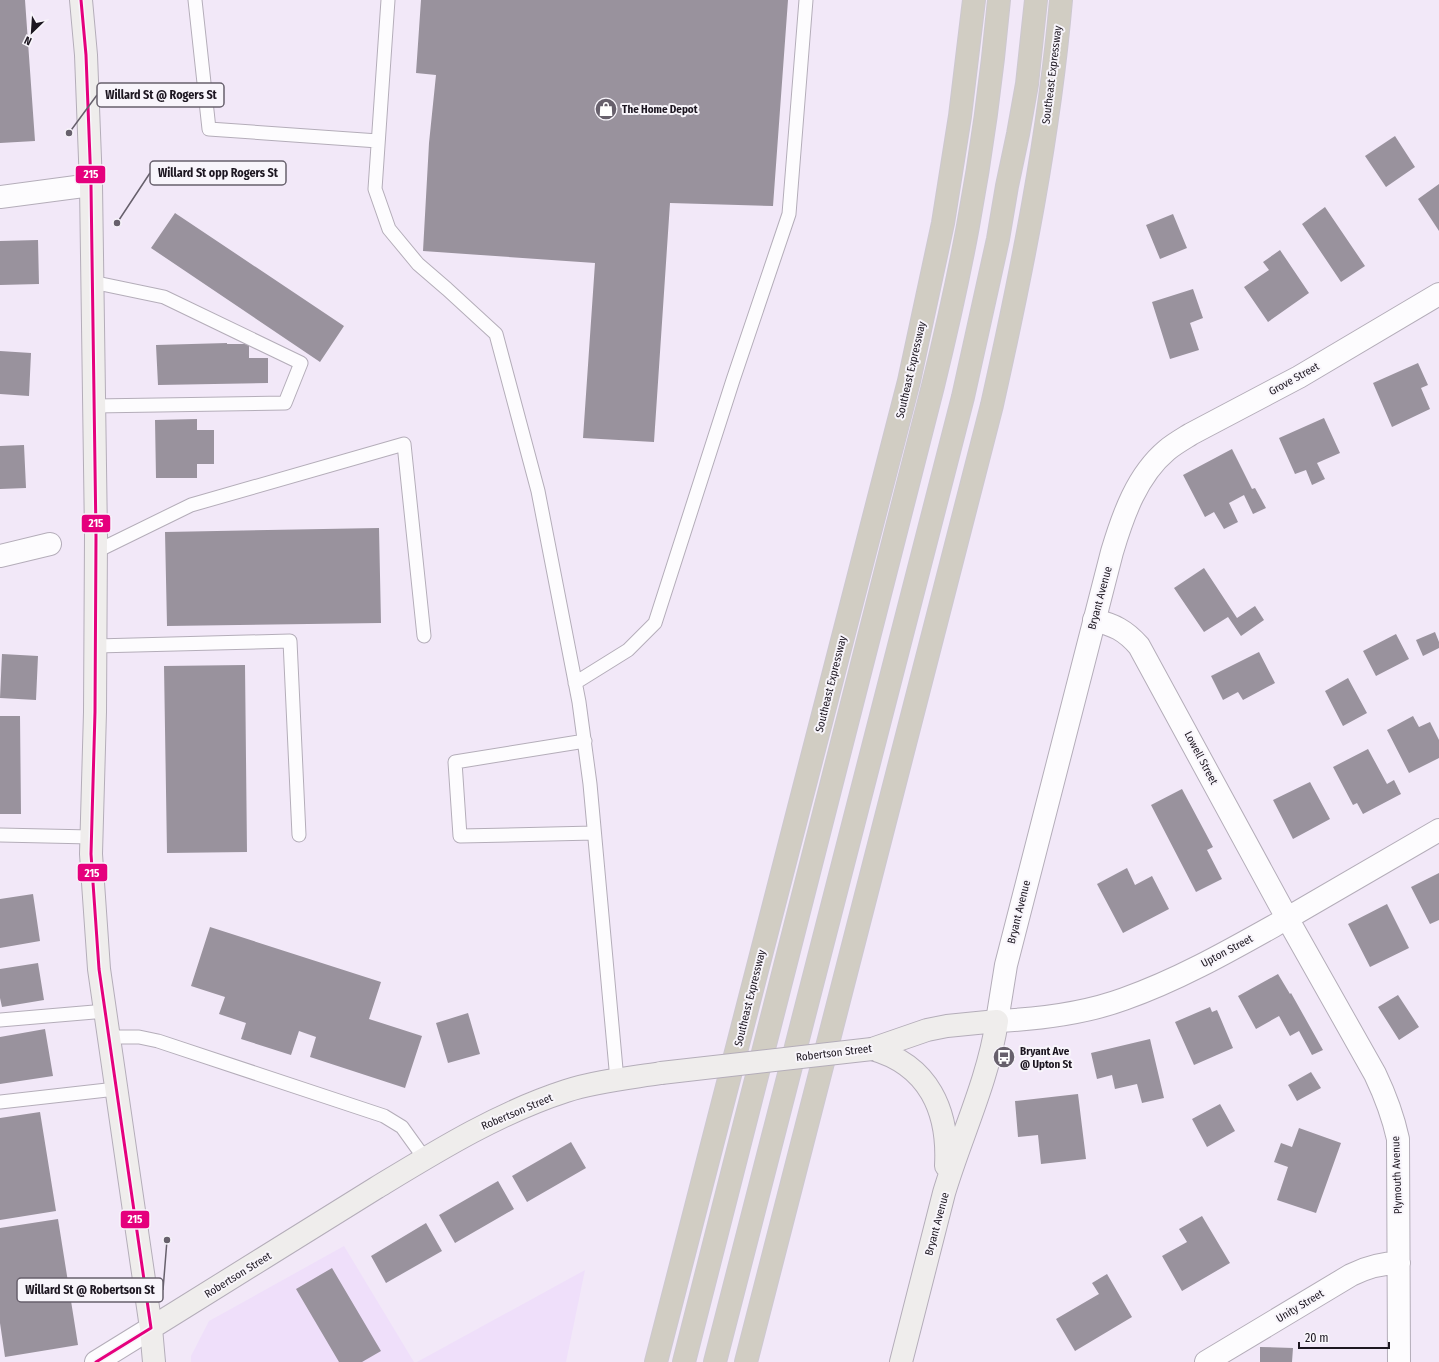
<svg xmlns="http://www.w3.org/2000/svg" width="1439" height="1362" viewBox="0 0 1439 1362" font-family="'Fira Sans Condensed',sans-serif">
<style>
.built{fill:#efdffa}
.building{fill:#99929d}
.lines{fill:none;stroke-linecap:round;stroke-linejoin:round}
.service-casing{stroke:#b4adb9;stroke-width:15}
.minor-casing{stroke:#b4adb9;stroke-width:24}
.tertiary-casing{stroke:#b4adb9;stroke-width:24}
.secondary-casing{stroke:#b4adb9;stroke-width:24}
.motorway-casing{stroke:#cdc8d0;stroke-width:24}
.service{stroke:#fdfcfe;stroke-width:13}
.minor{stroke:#fdfcfe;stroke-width:22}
.tertiary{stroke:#fdfcfe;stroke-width:22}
.secondary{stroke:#efedec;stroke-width:22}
.motorway{stroke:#d1cdc3;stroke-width:22}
.secondary-bridge-casing{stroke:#b4adb9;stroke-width:24;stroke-linecap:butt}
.secondary-bridge{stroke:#efedec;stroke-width:22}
.bus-1-casing{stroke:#f8f5fb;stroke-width:6}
.bus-1{stroke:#e5007d;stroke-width:3}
.labels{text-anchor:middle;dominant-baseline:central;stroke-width:4;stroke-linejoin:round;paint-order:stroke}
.street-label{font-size:11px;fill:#1c1620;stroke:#f8f5fb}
.poi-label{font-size:11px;font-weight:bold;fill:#1c1620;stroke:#f8f5fb;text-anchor:start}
.leader{fill:none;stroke:#67606c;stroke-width:1.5}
.callout-dot{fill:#67606c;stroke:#f8f5fb;stroke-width:1.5}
.callout{fill:#f8f5fb;stroke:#67606c;stroke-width:1.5}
.callout-label{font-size:12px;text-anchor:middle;font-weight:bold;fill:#1c1620}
.line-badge{stroke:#f8f5fb;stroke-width:1.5}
.badge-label{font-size:11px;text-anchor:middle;font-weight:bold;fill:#fff}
</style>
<rect width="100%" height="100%" fill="#f2e8f8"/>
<!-- built -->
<path class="built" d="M344,1246L414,1362H191V1356L209,1321Z
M585,1270L566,1362H417Z"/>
<!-- building -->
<path class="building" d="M0,0H25L35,141L0,143Z
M421,0H788L773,206L670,203L654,442L583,438L595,263L423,251L429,143L436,75L416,73Z
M1395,136L1415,167L1386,187L1365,156Z
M1439,184V231L1418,199Z
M1325,207L1365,266L1341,282L1302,224Z
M175,213L344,326L320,362L151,248Z
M1173,214L1187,248L1160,259L1146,225Z
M38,240L39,284L0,285V241Z
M1280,250L1309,293L1268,322L1244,287L1269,270L1263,262Z
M1193,289L1203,318L1190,323L1199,350L1170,359L1152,302Z
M227,343V344H249V358H268V383L158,385L156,345Z
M0,351L31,353L29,396L0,394Z
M1418,363L1428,385L1421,388L1430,409L1392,427L1373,383Z
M1324,418L1340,453L1317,463L1325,479L1312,485L1306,470L1295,474L1279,438Z
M197,419V430H214V464H197V478H156L155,420Z
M24,445L26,488L0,489V446Z
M1232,449L1252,489L1255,488L1266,508L1253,514L1244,495L1229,503L1238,522L1224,529L1214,512L1205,517L1183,475Z
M379,528L381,623L167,626L165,532Z
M1204,568L1237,618L1255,606L1264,620L1241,636L1228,617L1204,632L1174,588Z
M1435,632L1439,642V648L1423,656L1416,640Z
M1396,634L1409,659L1376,676L1363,651Z
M1259,652L1275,683L1243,700L1238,692L1223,700L1211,676Z
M2,654L38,656L36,700L0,698Z
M245,665L247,852L167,853L164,666Z
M1348,678L1367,713L1343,726L1325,691Z
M0,716H20L21,814H0Z
M1413,716L1419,727L1430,722L1439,740V758L1409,773L1387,730Z
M1368,749L1387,784L1394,780L1401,794L1363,814L1357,803L1353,805L1333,767Z
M1310,782L1330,819L1293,839L1273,800Z
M1182,789L1213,847L1207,850L1222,879L1196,892L1151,805Z
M1127,868L1135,885L1152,876L1169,909L1123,933L1097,884Z
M1439,873V920L1430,924L1411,887Z
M33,894L40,941L0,948V899Z
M1387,904L1409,948L1370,967L1348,924Z
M210,927L381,982L369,1019L422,1036L405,1088L310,1057L316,1037L299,1031L291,1055L241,1039L246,1023L219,1014L225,997L191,986Z
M38,963L44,1000L2,1007L0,998V969Z
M1278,974L1290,994L1291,993L1323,1050L1312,1055L1299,1031L1290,1036L1279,1016L1256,1029L1238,996Z
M1398,995L1419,1027L1399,1040L1378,1007Z
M1210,1007L1212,1012L1217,1010L1233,1048L1194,1065L1175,1022Z
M468,1013L480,1054L448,1063L436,1023Z
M45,1029L53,1076L0,1084V1037Z
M1150,1039L1164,1098L1142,1103L1137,1084L1115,1089L1112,1075L1097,1079L1091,1053Z
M1311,1072L1321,1088L1297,1101L1288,1085Z
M1078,1094L1086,1159L1041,1164L1038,1135L1018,1137L1015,1101Z
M1220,1104L1235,1131L1207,1147L1192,1119Z
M40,1112L56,1211L0,1220V1118Z
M1299,1128L1341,1143L1316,1213L1277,1200L1288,1167L1274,1162L1281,1143L1292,1147Z
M571,1142L586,1168L527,1202L512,1176Z
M498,1181L514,1209L455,1243L439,1215Z
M1202,1216L1230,1263L1182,1291L1162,1256L1187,1242L1179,1229Z
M58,1219L78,1345L5,1357L0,1323V1228Z
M426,1223L442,1251L386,1283L371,1256Z
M332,1268L381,1351L362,1362H339L296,1289Z
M1107,1274L1132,1317L1075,1351L1056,1319L1099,1294L1092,1283Z
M1260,1347L1293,1348L1292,1362H1260Z"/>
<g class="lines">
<!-- service casing -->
<g class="service-casing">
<path id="service" d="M195,0L209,129L378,141
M388,0L375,189L389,229L418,264L447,289L496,334L538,491L579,702L590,784L617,1080
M92,282L164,297L301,363L285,403L94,406
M95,552L191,505L404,444L424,636
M96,646L290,641L299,835
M575,683L628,650L655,623L733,380L789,214L806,0
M585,741L455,762L460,836L594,833
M0,835L91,837
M0,1020L106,1011
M109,1037H139L158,1041L384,1116L402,1127L425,1159
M0,1102L116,1089"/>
</g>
<!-- minor casing -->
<g class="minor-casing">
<path id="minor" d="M0,197L91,185
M0,556L50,544
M1094,620C1114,625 1125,630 1139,646L1287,918L1375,1074C1385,1095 1393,1116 1398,1139L1399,1362
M997,1021C1040,1019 1083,1014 1124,999C1178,980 1229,951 1279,923C1333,892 1386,861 1439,830
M1206,1362L1351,1275C1367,1267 1381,1263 1399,1263"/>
</g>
<!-- tertiary casing -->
<g class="tertiary-casing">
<path id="tertiary" d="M997,1021L1006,965L1112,552C1123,515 1137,475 1167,450C1174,444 1183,439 1191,434L1299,377L1439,294
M96,1362L151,1328"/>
</g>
<!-- secondary casing -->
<g class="secondary-casing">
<path id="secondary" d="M81,0L86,55L91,185L96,536L95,712L91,854L99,969L151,1328L154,1362
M872,1049L927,1030L947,1026L997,1021C988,1081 961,1136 944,1193L901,1362
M872,1049C929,1065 949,1111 946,1166
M151,1328C226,1282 301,1234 376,1188C437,1151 498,1113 566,1091C597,1081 630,1078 661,1073"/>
</g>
<!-- motorway casing -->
<g class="motorway-casing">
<path id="motorway" d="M656,1362L909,381L943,223L960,116L974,0
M684,1362L933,386C946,333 958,280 968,226C982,151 992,76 999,0
M715,1362L963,397L998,239L1007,186L1018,134L1027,84L1036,0
M746,1362L992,405C1022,271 1049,137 1061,0"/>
</g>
<!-- service -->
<use href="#service" class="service"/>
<!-- minor -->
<use href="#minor" class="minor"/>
<!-- tertiary -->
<use href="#tertiary" class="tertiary"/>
<!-- secondary -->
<use href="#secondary" class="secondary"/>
<!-- motorway -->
<use href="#motorway" class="motorway"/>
<!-- secondary-bridge casing -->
<g class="secondary-bridge-casing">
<path id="secondary-bridge" d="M661,1073L872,1049"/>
</g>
<!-- secondary-bridge -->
<use href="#secondary-bridge" class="secondary-bridge"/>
<!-- bus-1 casing -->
<g class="bus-1-casing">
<path id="bus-1" d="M81,0L86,55L91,185L96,536L95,712L91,854L99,969L151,1328L96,1362"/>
</g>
<!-- bus-1 -->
<use href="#bus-1" class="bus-1"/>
</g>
<!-- icons -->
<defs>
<g id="shop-disc" transform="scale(1.15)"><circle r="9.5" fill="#67606c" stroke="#f8f5fb"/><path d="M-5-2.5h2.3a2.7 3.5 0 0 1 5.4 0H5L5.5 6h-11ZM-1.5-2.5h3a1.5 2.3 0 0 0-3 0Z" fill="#fff"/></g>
<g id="bus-disc" transform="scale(1.15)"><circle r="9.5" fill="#67606c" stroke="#f8f5fb"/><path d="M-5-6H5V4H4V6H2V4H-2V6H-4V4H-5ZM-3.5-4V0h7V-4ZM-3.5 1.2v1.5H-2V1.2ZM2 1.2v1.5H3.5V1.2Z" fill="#fff"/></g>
</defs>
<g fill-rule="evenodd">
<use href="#shop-disc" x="606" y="109"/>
<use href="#bus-disc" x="1004" y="1057"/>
</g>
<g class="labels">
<!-- street labels -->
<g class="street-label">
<text transform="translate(1052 75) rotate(-83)">Southeast Expressway</text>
<text transform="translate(911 370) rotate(-77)">Southeast Expressway</text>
<text transform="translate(1294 379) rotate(-29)">Grove Street</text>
<text transform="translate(1100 598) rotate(-75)">Bryant Avenue</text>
<text transform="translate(831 684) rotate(-76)">Southeast Expressway</text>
<text transform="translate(1201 758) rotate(62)">Lowell Street</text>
<text transform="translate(1019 912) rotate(-76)">Bryant Avenue</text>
<text transform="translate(1227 951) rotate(-28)">Upton Street</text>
<text transform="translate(750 998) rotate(-76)">Southeast Expressway</text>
<text transform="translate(834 1053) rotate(-7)">Robertson Street</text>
<text transform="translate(517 1112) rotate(-23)">Robertson Street</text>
<text transform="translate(1397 1175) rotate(-92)">Plymouth Avenue</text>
<text transform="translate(937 1224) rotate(-75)">Bryant Avenue</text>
<text transform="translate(238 1275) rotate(-32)">Robertson Street</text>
<text transform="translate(1300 1306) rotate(-31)">Unity Street</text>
</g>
<!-- poi labels -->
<g class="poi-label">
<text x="622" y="109">The Home Depot</text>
<text x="1020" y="1051">Bryant Ave<tspan x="1020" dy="13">@ Upton St</tspan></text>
</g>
</g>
<!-- callouts -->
<path class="leader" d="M69 133L97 95M117 223L150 173M167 1240L163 1290"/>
<g class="callout-dot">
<circle cx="69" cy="133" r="4"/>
<circle cx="117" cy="223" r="4"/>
<circle cx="167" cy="1240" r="4"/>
</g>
<g class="callout">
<rect x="97" y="83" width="127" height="24" rx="4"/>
<rect x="150" y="161" width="136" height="24" rx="4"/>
<rect x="17" y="1278" width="146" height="24" rx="4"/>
</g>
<g class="callout-label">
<text x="161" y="99">Willard St @ Rogers St</text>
<text x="218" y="177">Willard St opp Rogers St</text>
<text x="90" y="1294">Willard St @ Robertson St</text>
</g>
<g class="line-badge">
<rect x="75" y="165" width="31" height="19" rx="4" fill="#e5007d"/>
<rect x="81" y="514" width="30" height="19" rx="4" fill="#e5007d"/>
<rect x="77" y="863" width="31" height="19" rx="4" fill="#e5007d"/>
<rect x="120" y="1210" width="30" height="19" rx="4" fill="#e5007d"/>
</g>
<g class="badge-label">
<text x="91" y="178">215</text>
<text x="96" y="527">215</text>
<text x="92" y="877">215</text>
<text x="135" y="1223">215</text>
</g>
<!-- north arrow -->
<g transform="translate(32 32) rotate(205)" stroke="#f8f5fb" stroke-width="3" paint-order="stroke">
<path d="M0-3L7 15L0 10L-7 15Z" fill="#1c1620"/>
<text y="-6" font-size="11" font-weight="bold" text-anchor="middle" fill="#1c1620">N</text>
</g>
<!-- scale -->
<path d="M1299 1342v6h90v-6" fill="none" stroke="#1c1620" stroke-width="2"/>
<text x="1305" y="1342" font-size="12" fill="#1c1620" stroke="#f8f5fb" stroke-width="3" paint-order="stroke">20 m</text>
</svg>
